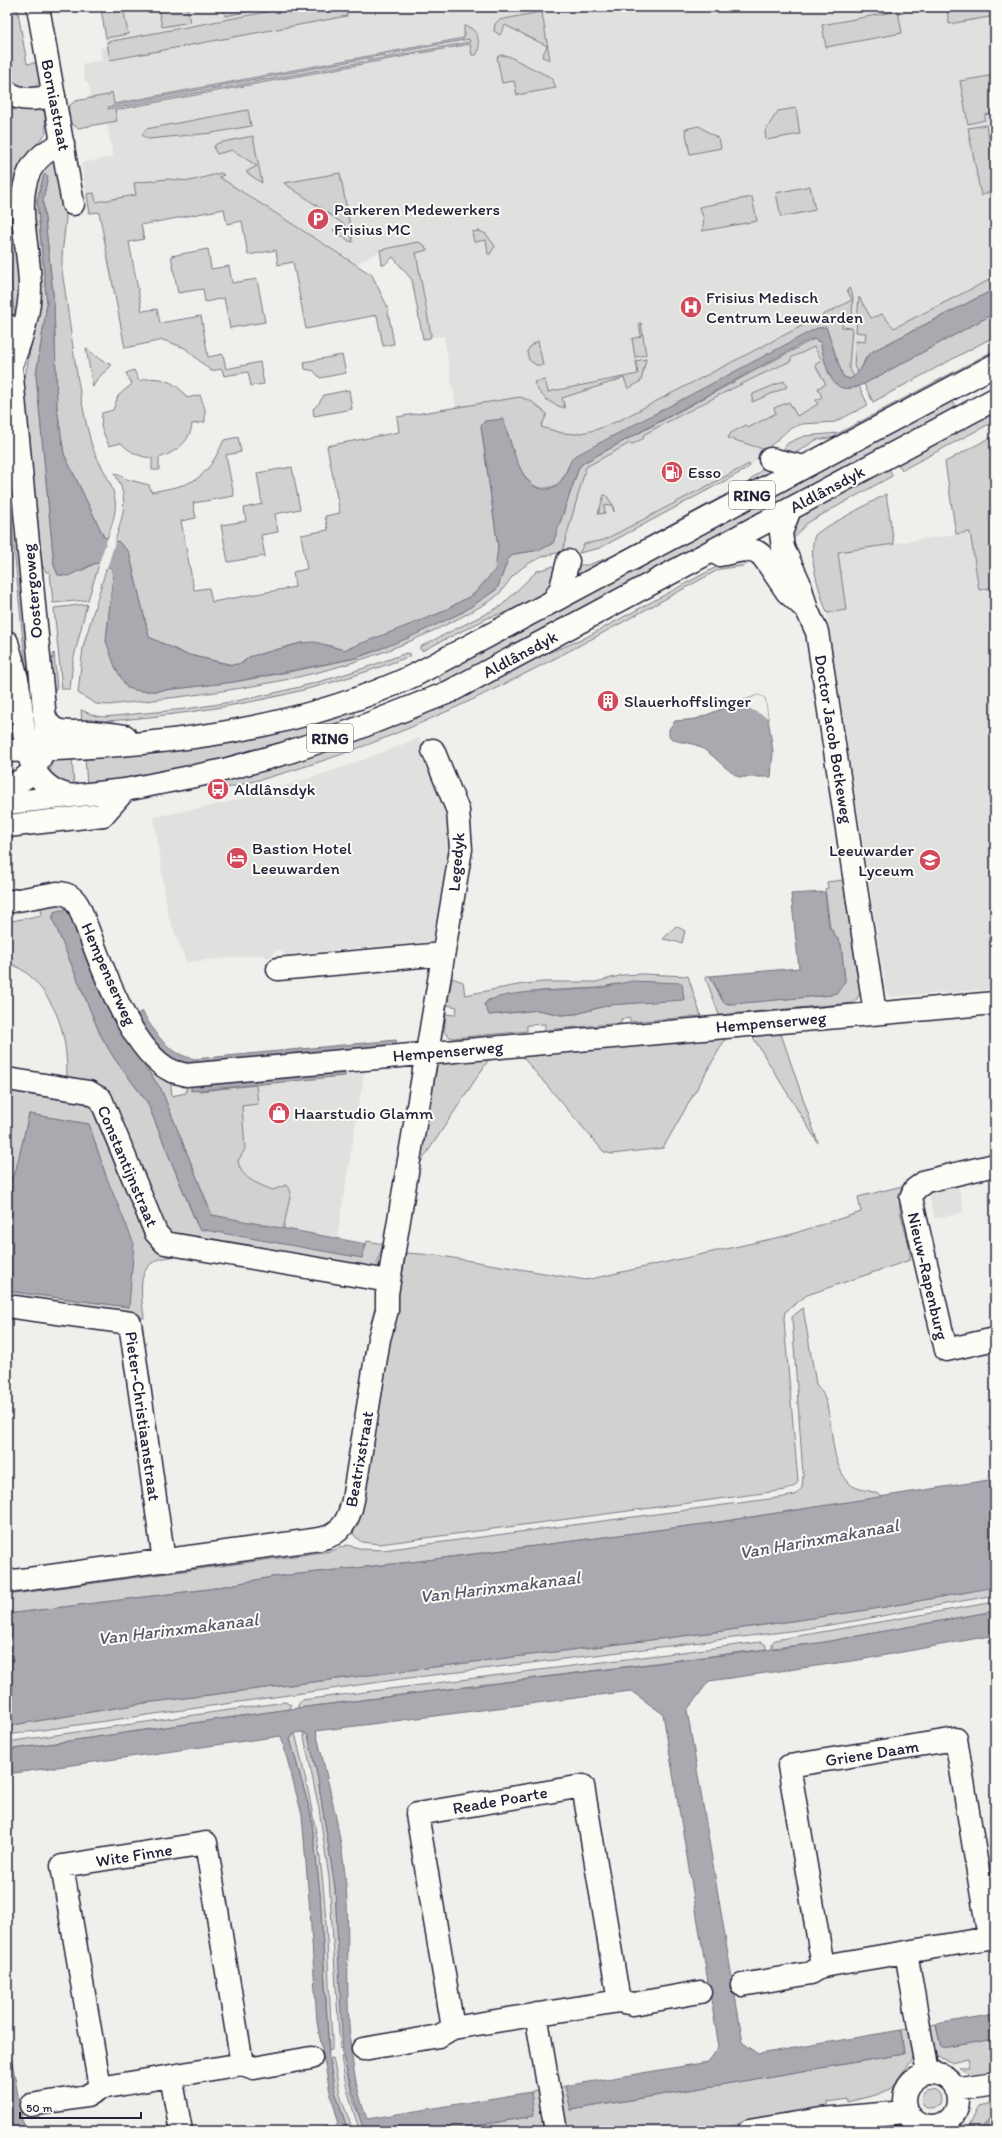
<svg xmlns="http://www.w3.org/2000/svg" width="1002" height="2138" viewBox="0 0 1002 2138" font-family="Itim,sans-serif">
<style>
.built{fill:#e0e0df}
.green{fill:#d2d1d1;stroke:#7a7a86;fill-rule:evenodd}
.water{fill:#a9a9b0;stroke:#737381}
.pier{fill:#f0efec}
.lines{fill:none;stroke-linecap:round;stroke-linejoin:round}
.minor-casing{stroke:#22223b;stroke-width:25}
.major-casing{stroke:#22223b;stroke-width:25}
.minor{stroke:#fdfcf7;stroke-width:22}
.major{stroke:#fdfcf7;stroke-width:22}
.labels{text-anchor:middle;dominant-baseline:central;stroke-width:4;stroke-linejoin:round;paint-order:stroke}
.shield{fill:#fdfcf7;stroke:#646373;stroke-width:1}
.shield-label{font-size:16px;font-weight:bold;fill:#22223b}
.street-label{font-size:17px;fill:#22223b;stroke:#fdfcf7}
.poi-label{font-size:17px;fill:#22223b;stroke:#fdfcf7;text-anchor:start}
.water-label{font-size:18px;font-style:italic;fill:#58586a;stroke:#fdfcf7}
</style>
<rect width="100%" height="100%" fill="#f0efec"/>
<filter id="ink" filterUnits="userSpaceOnUse"><feTurbulence type="fractalNoise" baseFrequency=".025" numOctaves="2"/><feDisplacementMap in="SourceGraphic" scale="8" xChannelSelector="R" yChannelSelector="G"/><feConvolveMatrix kernelMatrix="1 2 1 2 8 2 1 2 1" color-interpolation-filters="sRGB"/></filter>
<g filter="url(#ink)">
<!-- built -->
<path class="built" d="M100,7H995V289L873,351L859,374L850,379L826,327L573,457L449,408H456L444,336L429,338L412,245L380,251L356,264L218,177L128,207L87,214L85,195L86,194L81,163L113,157L107,123L75,127L71,125L68,105L75,101L88,98L91,93L89,85L85,81L82,64L102,60L100,48L107,47Z
M814,347L822,361L815,365L826,384L818,404L797,416L788,402L774,408L776,412L748,429L746,425L731,440L766,450L750,466L749,465L604,540L581,547L579,553L562,552L585,467L631,443L644,438L643,435L674,418L751,379L791,361V359Z
M970,532L979,589L995,587V989L890,997L886,992L827,613L846,609L837,552Z
M419,738L443,794L453,832L438,941L291,954V959L278,949L269,958L262,955L186,962L168,915L154,817L225,803L288,785L347,766Z
M364,1072L337,1239L217,1217L164,1097L191,1091L334,1078L345,1076V1074Z
M957,1181L964,1212L935,1219L927,1188Z"/>
<!-- green -->
<path class="green" d="M7,7H17L27,64L39,62L42,79C29,96 20,92 7,78Z
M115,7H123L128,34L106,38L101,10Z
M158,7H187L190,22L162,27Z
M223,7H252V11L225,16Z
M293,7H345L347,16L110,60L107,42Z
M966,7H995V16L949,24L947,10Z
M898,11L902,33L826,47L822,25Z
M540,12L542,13L550,60L542,57L547,46L505,25L500,35L494,31L495,24L499,20Z
M464,26C477,28 479,38 479,50L476,55H472L470,44L115,110L117,121L78,128L68,122L66,109L75,101L108,95L112,92L114,104L464,38ZM469,39L470,42L108,109V107Z
M501,55L508,56L552,78L556,88L517,95L514,81L502,83L497,57Z
M995,75V113L985,115V120L968,124L960,81Z
M38,105L45,113L46,133L23,160L16,175L14,186L23,295L15,322L7,237V111Z
M796,108L800,134L766,140L765,131L778,111Z
M248,110L251,126L212,133L148,139L142,135L146,129Z
M986,125L990,144H995V189L981,196L968,128Z
M699,126L719,139L721,148L690,154L685,129Z
M253,136L262,183L246,172L257,166L232,150L217,154L214,149L215,145L218,143Z
M50,159L56,162C61,179 67,197 66,216C65,235 61,253 62,271C71,327 76,385 90,439C95,461 112,478 115,500C117,513 111,526 107,539L104,537L64,454L57,408L54,303L43,201L46,174L44,175L37,200L47,304L36,375L54,565L58,575L83,570L96,563L99,564L88,600L53,603L50,572H46L37,556L22,393L39,303L31,187Z
M221,173L224,175L219,177L372,275L387,306L394,344L383,346L377,315L306,329L293,262L278,265L276,250L248,255L242,221L227,224L224,209L141,225L144,239L129,242L142,311L157,309L160,323L201,316L208,357L223,354L226,369L260,362L264,384L251,386L248,372L224,376L222,369L211,371L185,348L163,340L125,348L99,212L90,213L87,194L94,193L96,202L136,195L134,183L167,179L190,181Z
M340,173L353,242L349,241L333,230L345,225L284,183Z
M810,186L815,210L781,217L776,193Z
M752,197L757,221L702,231L704,219L699,207Z
M479,231L486,234L495,246L490,254H488L486,240L474,242L472,232Z
M418,242L424,245L427,250L416,253L431,335L430,338L423,339L412,280L393,257L384,265L382,264L380,250Z
M208,249L211,269L229,266L232,283L257,279L265,322L230,328L224,298L205,302L203,289L178,293L171,256Z
M995,277V289L873,351L866,357L859,374L854,366L856,341L865,342L866,333L856,332L859,297L871,318L882,314L894,328Z
M849,288L853,297L852,319L843,318L842,327L852,328L849,367L854,377L850,379L844,377L842,374L826,327L569,465C564,476 561,486 547,488C518,492 512,440 503,420L485,421L481,426L498,547L497,558L495,570L474,594L440,613L360,646L344,650L327,645L301,643L249,657L238,666L185,654L149,637L129,552L119,542L115,541C121,521 128,505 120,484C119,480 116,478 115,473L126,479L149,485L151,492C194,484 205,482 224,440L238,437L241,452L226,455L234,496L193,503L196,518L181,521L194,590L209,588L212,602L295,587L293,572L307,569L301,535L328,530L325,516L340,513L327,446L399,432L397,417L520,397L531,401L547,414L541,427L562,433L576,434L595,430L618,421L852,300L847,290Z
M995,313V336L873,402L864,384Z
M639,323H641L646,355L635,357L632,339L641,336Z
M814,339L820,342L829,375L855,388L859,386L868,405L835,422L802,424L789,429L766,450L728,438L731,433L746,425L748,428L776,413L774,408L789,402L797,416L818,404L816,400L822,397L818,388L826,384L815,365L822,360L814,347L791,358V361C741,383 692,409 643,435L644,438L633,444L630,443L586,467L562,552C543,555 526,562 512,577C505,586 500,595 490,601C463,617 434,631 406,643C311,683 209,694 108,705L96,704L78,693L83,647L107,566L111,567L113,576L106,641L139,691H157L234,682L294,671L356,658L373,652L463,612L497,589L508,559L514,554L540,550L553,543L579,467L585,462Z
M538,341L543,365H536L529,360L527,352L531,345Z
M86,348L102,361L112,365L97,379L93,387Z
M995,350V355L843,436L816,440L794,454L781,452L788,443L804,436L839,433Z
M342,355L346,373L320,378L314,371L305,369L304,362Z
M646,359L641,381L628,389L624,378L562,398L565,408C551,405 539,396 534,382L545,380L548,392L638,374L636,361Z
M134,370L139,381C157,374 178,382 187,398L200,395L205,409V422L192,424C190,443 175,452 159,458V470H152V458C139,457 130,452 121,443L109,446L101,427L102,413L113,410L118,396L132,384L126,373Z
M784,381L787,387L752,402L753,394Z
M349,390L352,409L314,416L313,409L319,403L324,395Z
M950,400L955,404V410L443,684L440,681L439,674Z
M995,408V421L902,470L897,462Z
M7,411L32,692H28L7,476Z
M995,435V587L979,590L970,532L956,534L945,462Z
M749,464L750,466L745,470L600,548L579,553L584,544L604,540Z
M766,466L776,472L573,582L574,565H588L610,557L747,483Z
M292,467L300,509L275,514L278,532L261,535L265,556L228,562L221,525L246,521L244,508L262,504L257,473Z
M889,467L892,476L807,523L792,540L788,532L794,518Z
M886,494L894,544L838,552L846,610L827,613C820,592 807,556 815,535L823,529Z
M604,495H606L613,505L614,512L612,505L604,506L605,513L598,514Z
M733,558L753,561L743,566L720,569C556,658 403,749 218,790V787L230,777L581,640Z
M557,565L549,590L528,606L490,617L422,651L420,649V647L501,606L537,571Z
M87,604L73,661L70,689H62L54,608Z
M54,653L57,689L50,690L49,671Z
M406,653L411,654L410,656C302,698 196,715 82,723L81,710L96,716L105,717C141,713 177,711 213,705C280,694 344,677 406,653Z
M352,710L355,713V720L279,747L175,773L87,786L85,757Z
M72,758L74,786L61,783L49,773L53,760Z
M843,880L860,993L857,999L852,1003L719,1015L705,976H710L722,1000L728,1004L831,995L845,980L841,944L830,927L825,889L828,888L827,882Z
M62,898L170,1076L172,1096L186,1093L187,1083L191,1080L200,1091L256,1085L258,1104L242,1106L245,1149L238,1161C241,1179 258,1184 273,1190L286,1185L291,1192L283,1230L212,1215L161,1089L128,1043L77,925L66,910L52,917L100,1034L114,1058L147,1102L197,1225L362,1258L367,1241L383,1244L377,1264L380,1267L377,1269L181,1240L163,1230L157,1207L113,1102C98,1080 93,1083 67,1079C67,1038 61,1009 32,978C26,971 15,966 7,961V922L42,915L40,902Z
M676,926L685,931L682,943L663,939Z
M641,974L688,976L701,1016L630,1022V1018L621,1019V1023L545,1030V1024L527,1025V1031L453,1038L448,1036L444,1032L446,1014L455,1015L457,1007L447,1005L452,978L463,982L465,995L518,985L542,982H596L623,975ZM616,984L643,1002L609,1005L576,1014L561,1015L538,1010L490,1015L484,1004L488,1000L540,991L598,988Z
M780,1031L818,1143L751,1034Z
M727,1036L663,1148L612,1154L604,1152L520,1054Z
M491,1056L419,1165L438,1061Z
M7,1091L84,1103L91,1107L145,1238L155,1250L171,1257C134,1260 141,1291 144,1318H141L140,1315L7,1300V1291L129,1307L106,1176L89,1124L29,1114L16,1170L7,1186Z
M902,1186C893,1212 911,1234 910,1260L807,1295L785,1312L784,1319L785,1334L798,1481L795,1486L786,1490L380,1544L361,1542L353,1534L360,1508L406,1253L435,1255L586,1280L789,1235L861,1212L858,1197Z
M803,1308L816,1384C838,1406 824,1456 849,1483C857,1492 872,1488 882,1497L719,1522L420,1561L272,1577L209,1589L7,1614V1595L331,1551L347,1545L363,1549L383,1550L785,1497L795,1495L802,1488L803,1475L792,1317Z
M995,1587V1595L854,1621L798,1630L401,1679L7,1735V1726L145,1703L723,1631L874,1609Z
M995,1602V1611L819,1643L772,1648V1643L775,1640Z
M761,1642L766,1645V1649L298,1708V1705L302,1700Z
M285,1702L291,1705L290,1709L7,1750V1742Z
M303,1732L308,1735L318,1779L335,1888L344,2048L340,2049L329,1878L319,1809Z
M295,1733C305,1775 314,1816 320,1858C328,1919 328,1980 332,2040V2050L329,2051L320,1893L311,1815L290,1739Z
M936,2024L941,2048L995,2039V2078L975,2080L970,2074L959,2067H970L968,2058L951,2062L935,2056L930,2025Z
M909,2029L913,2054L911,2060L895,2084L891,2089L876,2095L847,2102V2099L827,2102V2106L822,2107V2110L702,2131H577L568,2127L564,2123L556,2089L565,2086L571,2110L904,2054L901,2030Z
M343,2056L354,2103L365,2131H360C351,2106 345,2083 341,2057Z
M333,2058L341,2098L353,2131H348L335,2091L329,2059Z
M921 2099a10 10 0 1 1 20 0a10 10 0 1 1-20 0Z
M542,2091L545,2125L542,2131H446L534,2116L531,2092Z
M995,2102V2119L987,2120L977,2131H967L979,2106Z
M967,2109H971L959,2131H945L952,2127Z
M901,2120L917,2131H790Z"/>
<!-- water -->
<path class="water" d="M46,174L48,176L43,201L54,303L57,408L64,454L104,537L119,542L129,552L149,637L185,654L231,665L243,663L249,657L301,643L315,642L344,650L440,613L474,594L495,570L498,547L481,426L485,421L503,419C511,439 522,505 556,486C565,481 568,465 573,457L817,328L826,327L842,374L844,377L850,379C864,371 862,360 873,351L995,289V313L864,384C829,401 827,367 820,342L814,339L809,340L585,462L579,467L553,543L540,550L514,554L508,559L497,589L463,612L406,639L356,658L234,682L157,691H139L127,688L115,667L106,641L113,576L111,568L96,563L68,576L58,575L54,565L36,375L47,304L37,200L44,175Z
M758,695L765,698L773,751L771,777H739C724,769 714,754 698,746C689,741 676,744 669,736V729L675,721L696,719Z
M825,892L829,927L841,944L845,981L838,992L831,995L733,1004L724,1003L710,976L799,968L791,894Z
M60,910H66L77,925L128,1043L161,1089L212,1215L366,1244L362,1258L199,1229L147,1102L114,1058L100,1034L53,920L54,912Z
M632,981L682,983L684,1000L609,1005L576,1014L561,1015L538,1010L489,1015L484,1004C499,989 576,991 599,988C610,986 621,983 632,981Z
M142,1011C155,1033 167,1054 195,1059L396,1040L398,1046L206,1066C198,1065 189,1065 182,1063C160,1058 146,1033 136,1015Z
M339,1071L345,1074V1076L191,1091V1086L196,1083Z
M29,1114L89,1124L106,1176L134,1244L129,1307L7,1291V1186L16,1170Z
M995,1479V1587L874,1609L723,1631L145,1703L7,1726V1614L209,1589L272,1577L420,1561L719,1522Z
M995,1611V1635L859,1660L709,1681L687,1710L743,2043L759,2054L901,2030L904,2054L571,2110L565,2086L708,2062L719,2047L663,1714L631,1691L316,1731C329,1787 345,1845 347,1903C350,1975 341,2051 367,2119L531,2092L534,2116L446,2131H365L361,2122L343,2056L335,1888L318,1779L308,1735L303,1732L295,1733L290,1739L311,1815L320,1893L329,2059L335,2091L348,2131H302L337,2125L338,2120L330,2092L317,2022L310,1912L302,1815L281,1736L7,1774V1750L290,1709L819,1643Z
M995,2014V2039L941,2048L936,2024Z
M7,2031L24,2131H7Z
M995,2119V2129L977,2131L987,2120Z"/>
<!-- pier -->
<path class="pier" d="M108,537L116,539L107,568L98,566Z
M758,695L765,698L768,718L739,703Z"/>
<g class="lines">
<!-- minor casing -->
<g class="minor-casing">
<path id="minor" d="M38,7L73,204
M783,548L799,582L807,610L817,632L875,1013
M764,558L787,592L807,610
M7,826L103,815
M7,902L57,893C69,893 75,898 80,909C97,952 128,1051 172,1071C176,1073 182,1073 186,1075L995,1003
M278,969L443,954
M7,1079L89,1092L101,1099L156,1233L165,1243L389,1281
M995,1165L926,1181L914,1190L911,1198L946,1350L995,1339
M7,1306L130,1323L164,1561
M7,1582L320,1539C341,1535 349,1520 353,1500L379,1339L387,1310V1294L396,1238L461,849L458,811L433,750
M956,1739L989,1938L823,1966L789,1766Z
M583,1786L619,2001L453,2028L417,1814Z
M206,1843L242,2064L100,2088L62,1866Z
M906,1952L927,2073
M742,1985L811,1973L823,1966
M619,2001L633,2004L700,1992
M536,2014L556,2131
M363,2049L439,2036L453,2028
M242,2064L254,2068L311,2058
M904 2100a27 27 0 1 1 54 0a27 27 0 1 1-54 0Z
M171,2076L181,2131
M955,2089L995,2083
M31,2105L87,2096L100,2088
M749,2131L821,2119L906,2112"/>
</g>
<!-- major casing -->
<g class="major-casing">
<path id="major" d="M7,92C22,102 37,99 54,96
M7,325L46,729C45,756 35,779 7,786
M13,361C22,337 30,313 30,287C30,236 0,165 63,144
M770,459L804,467
M783,548L781,533L790,509
M719,555C735,553 753,543 764,558
M553,601L561,588L568,561
M7,642C11,658 17,674 19,690C26,731 20,787 72,796
M44,713C51,739 72,730 91,732C102,733 114,734 125,736
M7,751C146,747 287,735 415,675L995,365
M7,803L125,790L220,771L286,753L351,731L449,692L995,399
M103,815L125,790"/>
</g>
<!-- minor -->
<use href="#minor" class="minor"/>
<!-- major -->
<use href="#major" class="major"/>
</g>
</g>
<!-- icons -->
<defs>
<g id="parking-disc" transform="scale(1.15)"><circle r="9.5" fill="#d1495b" stroke="#fdfcf7"/><path d="M-3.5-5.5H1a3.5 3.5 0 0 1 0 7H-1V5.5H-3.5ZM-1-3.4V-.6H.8a1.4 1.4 0 0 0 0-2.8Z" fill="#fff"/></g>
<g id="hospital-disc" transform="scale(1.15)"><circle r="9.5" fill="#d1495b" stroke="#fdfcf7"/><path d="M-5-5h3v3.5h4V-5h3V5h-3V1.5h-4V5h-3Z" fill="#fff"/></g>
<g id="fuel-disc" transform="scale(1.15)"><circle r="9.5" fill="#d1495b" stroke="#fdfcf7"/><path d="M-5.5-6h7V0h2V4h1.3V-2.5L3-4.5l.8-.8L6-3V5H2.5V1h-1V6h-7ZM-4.2-4.7v3.2H.2V-4.7Z" fill="#fff"/></g>
<g id="building-disc" transform="scale(1.15)"><circle r="9.5" fill="#d1495b" stroke="#fdfcf7"/><path d="M-4-6H4V6H1V3H-1V6H-4ZM-2.5-4.3h1.7v1.8h-1.7ZM.8-4.3h1.7v1.8H.8ZM-2.5-1h1.7V.8h-1.7ZM.8-1h1.7V.8H.8Z" fill="#fff"/></g>
<g id="bus-disc" transform="scale(1.15)"><circle r="9.5" fill="#d1495b" stroke="#fdfcf7"/><path d="M-5-6H5V4H4V6H2V4H-2V6H-4V4H-5ZM-3.5-4V0h7V-4ZM-3.5 1.2v1.5H-2V1.2ZM2 1.2v1.5H3.5V1.2Z" fill="#fff"/></g>
<g id="hotel-disc" transform="scale(1.15)"><circle r="9.5" fill="#d1495b" stroke="#fdfcf7"/><path d="M-6-4.5h1.5V1H6V5H4.5V3h-9V5H-6ZM-4 0a1.8 1.8 0 1 1 3.6 0ZM.5 0V-2.5h3Q6-2.5 6 0Z" fill="#fff"/></g>
<g id="school-disc" transform="scale(1.15)"><circle r="9.5" fill="#d1495b" stroke="#fdfcf7"/><path d="M0-5L7-2L0 1L-7-2ZM-4 1L0 2.5L4 1V4Q0 6-4 4Z" fill="#fff"/></g>
<g id="shop-disc" transform="scale(1.15)"><circle r="9.5" fill="#d1495b" stroke="#fdfcf7"/><path d="M-5-2.5h2.3a2.7 3.5 0 0 1 5.4 0H5L5.5 6h-11ZM-1.5-2.5h3a1.5 2.3 0 0 0-3 0Z" fill="#fff"/></g>
</defs>
<g fill-rule="evenodd">
<use href="#parking-disc" x="318" y="219"/>
<use href="#hospital-disc" x="691" y="307"/>
<use href="#fuel-disc" x="672" y="472"/>
<use href="#building-disc" x="608" y="701"/>
<use href="#bus-disc" x="218" y="789"/>
<use href="#hotel-disc" x="237" y="858"/>
<use href="#school-disc" x="930" y="860"/>
<use href="#shop-disc" x="279" y="1113"/>
</g>
<g class="labels">
<!-- shield labels -->
<g class="shield">
<rect x="729" y="481" width="46" height="28" rx="3"/>
<rect x="307" y="724" width="46" height="28" rx="3"/>
</g>
<g class="shield-label">
<text x="752" y="495">RING</text>
<text x="330" y="738">RING</text>
</g>
<!-- street labels -->
<g class="street-label">
<text transform="translate(56 105) rotate(79)">Borniastraat</text>
<text transform="translate(827 489) rotate(-28)">Aldlânsdyk</text>
<text transform="translate(32 591) rotate(-95)">Oostergoweg</text>
<text transform="translate(520 654) rotate(-28)">Aldlânsdyk</text>
<text transform="translate(834 739) rotate(81)">Doctor Jacob Botkeweg</text>
<text transform="translate(456 862) rotate(-85)">Legedyk</text>
<text transform="translate(109 974) rotate(66)">Hempenserweg</text>
<text transform="translate(771 1022) rotate(-5)">Hempenserweg</text>
<text transform="translate(448 1051) rotate(-5)">Hempenserweg</text>
<text transform="translate(128 1166) rotate(67)">Constantijnstraat</text>
<text transform="translate(928 1276) rotate(77)">Nieuw-Rapenburg</text>
<text transform="translate(143 1416) rotate(82)">Pieter-Christiaanstraat</text>
<text transform="translate(359 1459) rotate(-80)">Beatrixstraat</text>
<text transform="translate(872 1753) rotate(-9)">Griene Daam</text>
<text transform="translate(500 1800) rotate(-10)">Reade Poarte</text>
<text transform="translate(134 1855) rotate(-9)">Wite Finne</text>
</g>
<!-- poi labels -->
<g class="poi-label">
<text x="334" y="209">Parkeren Medewerkers<tspan x="334" dy="20">Frisius MC</tspan></text>
<text x="706" y="297">Frisius Medisch<tspan x="706" dy="20">Centrum Leeuwarden</tspan></text>
<text x="688" y="472">Esso</text>
<text x="624" y="701">Slauerhoffslinger</text>
<text x="234" y="789">Aldlânsdyk</text>
<text x="252" y="848">Bastion Hotel<tspan x="252" dy="20">Leeuwarden</tspan></text>
<text x="914" y="850" text-anchor="end">Leeuwarder<tspan x="914" dy="20">Lyceum</tspan></text>
<text x="294" y="1113">Haarstudio Glamm</text>
</g>
<!-- water labels -->
<g class="water-label">
<text transform="translate(819 1539) rotate(-10)">Van Harinxmakanaal</text>
<text transform="translate(500 1587) rotate(-7)">Van Harinxmakanaal</text>
<text transform="translate(178 1629) rotate(-7)">Van Harinxmakanaal</text>
</g>
</g>
<!-- margin -->
<rect width="1002" height="2138" fill="none" stroke="#fdfcf7" stroke-width="24"/>
<rect x="12" y="12" width="978" height="2114" fill="none" stroke="#22223b" stroke-width="1.5" filter="url(#ink)"/>
<!-- scale -->
<path d="M20 2112v6h121v-6" fill="none" stroke="#22223b" stroke-width="2"/>
<text x="26" y="2112" font-size="12" fill="#22223b" stroke="#fdfcf7" stroke-width="3" paint-order="stroke">50 m</text>
</svg>
